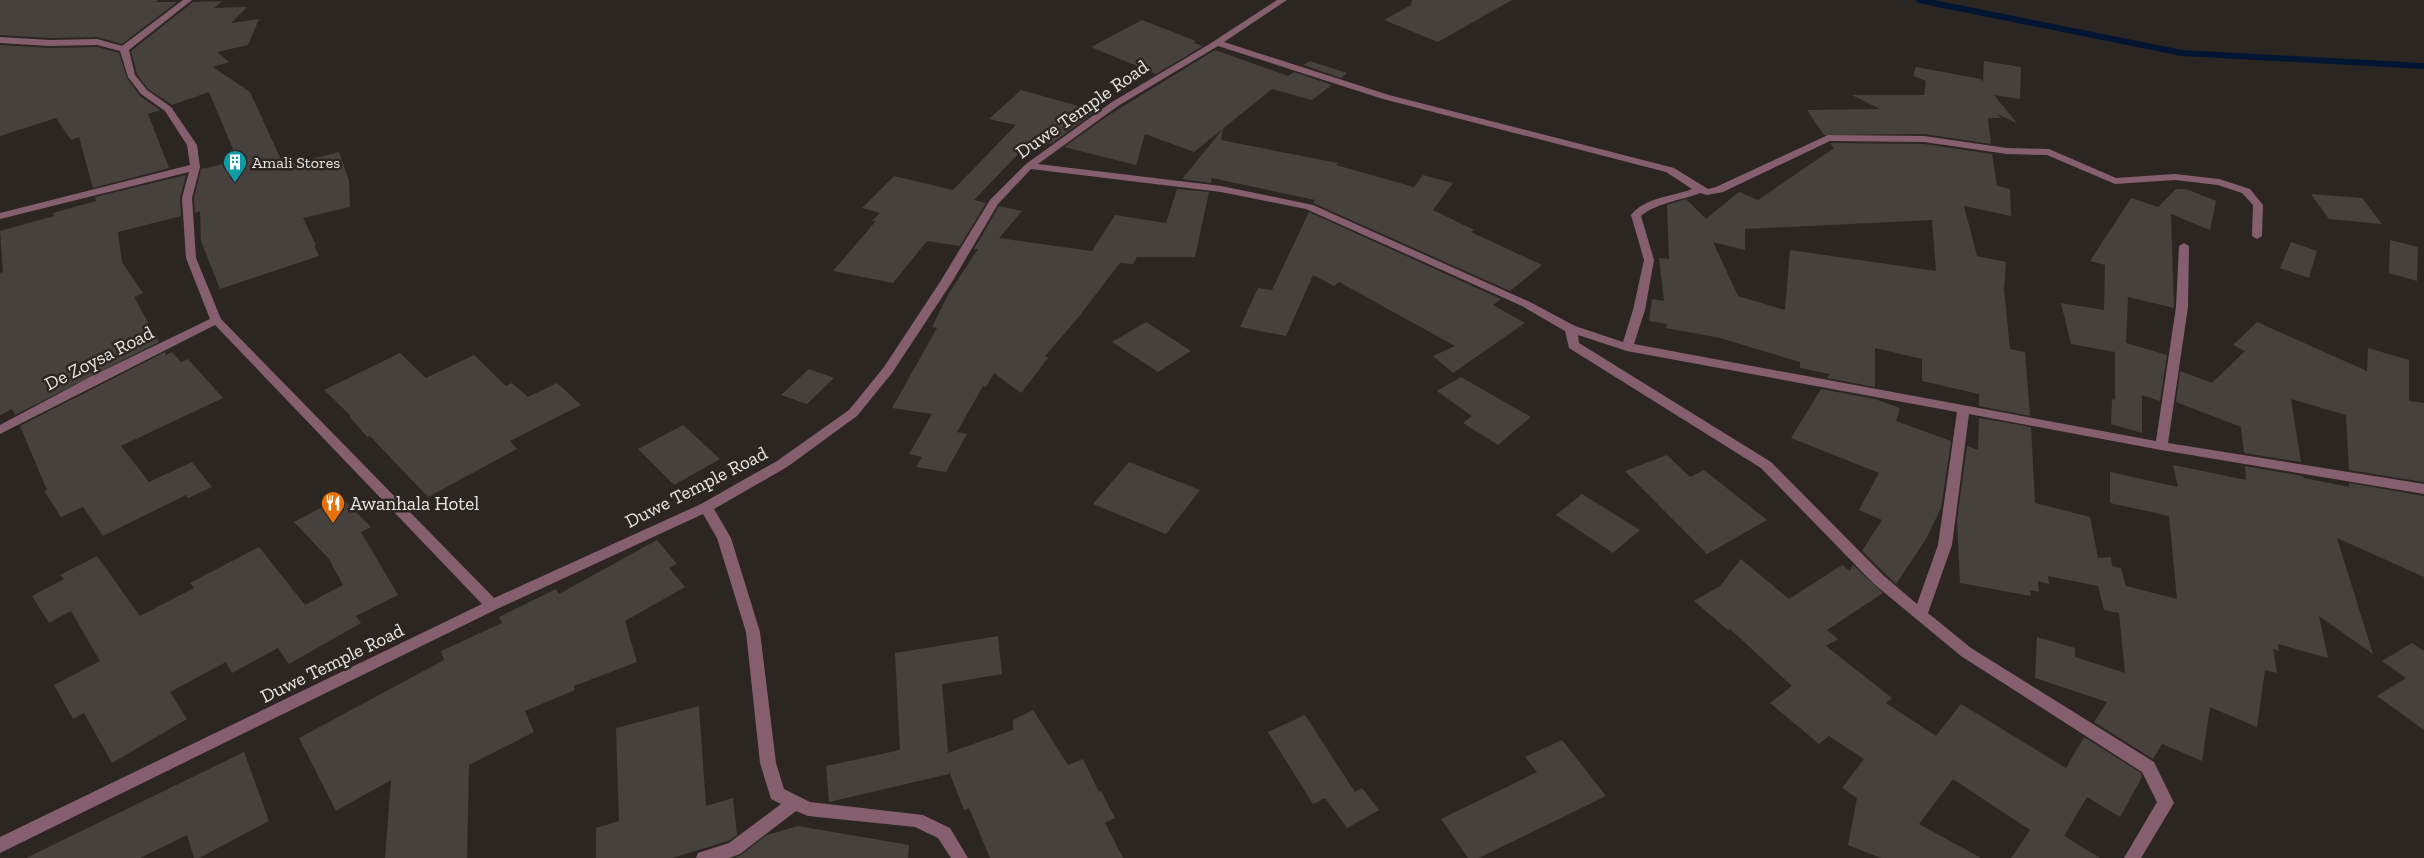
<svg xmlns="http://www.w3.org/2000/svg" width="2424" height="858" viewBox="0 0 2424 858" font-family="'Zilla Slab',serif">
<style>
.lines{fill:none;stroke-linecap:round;stroke-linejoin:round}
.stream{stroke:#021633;stroke-width:6}
.building{fill:#47413e;fill-rule:evenodd}
.minor{fill:#865f6e;fill-rule:evenodd}
.labels{text-anchor:middle;dominant-baseline:central;stroke-width:5;stroke-linejoin:round;paint-order:stroke}
.far-poi-label{font-size:16px;fill:#eae7e4;stroke:#2c2623;text-anchor:start}
.street-label{font-size:19px;fill:#eae7e4;stroke:#2c2623}
.poi-label{font-size:19px;fill:#eae7e4;stroke:#2c2623;text-anchor:start}
</style>
<rect width="100%" height="100%" fill="#2c2623"/>
<g class="lines">
<!-- stream -->
<path class="stream" d="M1919,0L2182,53L2424,66"/>
</g>
<!-- building -->
<path class="building" d="M0,0H159L155,2H177L122,44L97,37L50,38L0,35Z
M1412,0H1512L1438,42L1384,20L1411,5Z
M222,1L214,8L247,7L231,23L259,19L248,45L217,52L229,62L213,67L250,92L284,166L339,152L349,180L350,207L303,218L316,245H314L319,256L220,289L201,241L200,211L195,213L194,198L201,169L238,161L209,92L172,105L148,89L137,74L131,51L193,2Z
M1142,20L1196,41L1194,43L1203,46L1156,74L1091,47Z
M0,45L50,48L97,47L119,53L127,78L140,96L160,110L148,114L169,168L93,188L79,137L71,140L56,118L0,136Z
M1215,50L1288,76L1294,72L1332,85L1312,100L1272,89L1194,152L1145,134L1136,165L1064,147L1109,115Z
M1310,61L1347,73L1341,78L1303,65Z
M1984,61L2021,67L2020,99L1994,95L2017,123L1997,114L2001,118H1988L1991,144L1924,134L1824,135L1807,110L1880,109L1852,95H1924L1926,81L1913,76L1916,67L1981,79L1983,82Z
M1021,90L1096,111L1051,144L1037,140L1029,148L1025,147L974,200L986,203L960,246L927,241L893,283L833,271L876,221H872L880,213L862,208L894,176L953,190L1016,125L989,119Z
M1223,129L1221,140L1338,163L1336,165L1414,187L1423,175L1453,183L1433,210L1474,230L1471,232L1542,265L1510,291L1313,203L1315,200L1212,178L1211,183L1182,179Z
M1830,143L1924,144L1992,154L1997,186L2010,189L2011,216L1964,206L1977,256L2006,262L2004,289L2010,349L2025,352L2030,416L1979,406V394L1922,381V359L1875,348V387L1827,378L1830,374L1800,368V362L1720,338L1666,328L1667,324L1649,321L1652,299L1664,301L1659,258L1669,259L1667,205L1686,199L1706,219L1739,192L1758,200L1834,148ZM1932,220L1936,271L1790,250L1785,310L1738,296L1713,242L1745,250V229Z
M186,175L180,198L181,216L118,232L122,262L143,293L134,297L159,342L15,415L12,409L0,415V273L3,272L0,231L54,216L53,213L96,201L95,197Z
M1177,189L1209,192L1195,257H1137L1133,264L1120,263L1077,319L1045,356L1048,358L1021,393L994,373L986,387L983,386L957,432L967,434L946,472L916,467L922,457L909,454L932,414L892,408L937,328L932,327L949,293L978,249H974L999,206L1022,211L999,238L1092,251L1115,215L1166,223Z
M2176,189H2186L2216,201L2210,230L2171,214L2174,308L2128,297L2126,343L2167,355L2160,401L2142,395V433L2111,424L2112,399L2115,400V352L2071,344L2061,303L2104,310L2105,265L2090,261L2131,198L2158,207Z
M2311,194L2362,198L2382,224L2329,219Z
M1309,212L1501,299L1493,305L1525,323L1453,373L1433,356L1455,346L1339,282L1334,286L1313,275L1286,336L1240,327L1258,288L1272,290L1273,288Z
M2390,240L2418,247L2417,281L2389,273Z
M2291,242L2317,251L2309,278L2280,268Z
M1146,322L1191,351L1158,372L1112,342Z
M2257,322L2367,371L2368,348L2409,360V401L2424,403V482L2349,470L2346,415L2291,399L2301,462L2244,453L2241,427L2176,402L2180,371L2212,383L2245,351L2233,345Z
M165,352L166,355L172,352L181,362L188,359L223,398L121,446L149,482L192,462L212,487L188,498L186,495L103,536L83,507L61,517L44,491L47,490L20,426Z
M400,353L426,378L474,355L506,386L512,383L528,397L557,383L581,405L510,441L517,449L428,497L370,436L367,437L350,417L351,416L324,390Z
M809,369L834,378L807,404L781,395Z
M1461,377L1531,417L1498,445L1463,423L1472,416L1437,391Z
M1821,389L1875,399L1900,408L1896,421L1951,441L1941,508L1926,539L1896,584L1862,551L1882,520L1859,510L1879,473L1791,438Z
M1979,418L2031,427L2035,503L2090,517L2098,558L2111,557L2112,566L2121,568L2126,586L2177,599L2169,516L2110,503V472L2178,487L2173,465L2246,480L2245,466L2303,476L2304,478L2349,487V483L2424,496V577L2337,538L2373,654L2319,616L2328,658L2278,644L2279,651L2273,649L2277,673L2265,670L2257,727L2210,707L2202,761L2162,744L2153,759L2094,722L2107,702L2035,678L2037,637L2075,648V657L2125,673L2119,613L2104,610L2098,586L2048,576L2049,584L2038,581L2039,592L2030,590L2031,596L1960,583L1957,520L1967,446L1978,450Z
M683,425L720,459L674,485L638,449Z
M1667,455L1690,477L1704,470L1767,520L1707,554L1625,471Z
M1129,462L1200,490L1166,534L1093,504Z
M1582,494L1640,530L1613,553L1556,515Z
M341,497L371,527L361,532L398,595L356,616L361,623L289,664L278,648L232,673L226,662L170,692L187,719L112,763L84,713L73,719L54,685L100,661L71,611L49,623L32,596L64,579L60,575L97,556L140,616L194,588L190,583L259,547L305,605L343,585L329,559L294,522Z
M657,540L677,564L669,568L685,587L625,621L637,662L574,686L575,690L525,711L534,732L469,765L467,858H385L391,780L336,811L299,738L444,660L441,651L502,623L499,617L556,589L559,594Z
M1741,559L1789,599L1842,565L1850,571L1853,565L1883,593L1827,630L1838,639L1826,646L1892,698L1886,703L1936,736L1961,704L2066,768L2084,737L2141,773L2142,777L2120,817L2087,797L2064,836L2100,858H2011L2030,830L1953,779L1919,824L1981,858H1881L1848,845L1857,798L1842,788L1864,759L1829,736L1819,744L1770,703L1792,686L1730,629L1728,630L1694,601L1720,586Z
M998,636L1002,674L942,684L948,753L1013,730V720L1033,710L1068,765L1083,759L1099,792L1101,791L1115,818L1105,823L1123,858H990L969,808L964,810L949,771V774L829,802L826,766L900,750L895,653Z
M2412,643L2424,651V730L2377,696L2406,678L2382,661Z
M699,706L706,806L733,798L737,835L728,841L672,858H596V828L619,821L616,728Z
M1305,715L1355,792L1362,788L1379,810L1347,828L1325,798L1313,804L1268,732Z
M1562,740L1606,796L1479,858H1468L1441,819L1537,772L1525,757Z
M244,752L269,821L199,858H194L187,835L140,858H26Z
M798,826L909,845L908,858H734L741,855L767,835Z"/>
<g class="lines">
<!-- minor -->
<path class="minor" d="M183,0H192L129,50L135,75L147,90L171,107L197,145L200,167L192,198L196,258L221,319L494,598L701,504L777,461L849,410L884,367L940,282L990,200L1026,164L1112,102L1208,45L1277,0H1287L1224,42L1389,95L1674,168L1708,189L1716,187L1828,135L1924,136L2007,148L2049,149L2116,178L2175,174L2219,179L2250,189L2263,205L2262,236L2257,239L2252,236L2253,205L2242,193L2218,185L2175,180L2115,184L2047,155L2007,154L1924,142L1830,141L1723,192L1707,195L1700,193C1680,201 1658,202 1641,216L1654,260L1645,310L1634,344L2156,441L2176,307L2179,246L2184,243L2189,246L2188,307L2168,443L2424,484V494L2161,450L1969,414L1952,545L1928,613L1971,648L2154,762L2174,803L2141,858H2124L2157,802L2142,772L1961,656L1874,584L1761,468L1569,348L1565,331L1522,306L1306,209L1221,192L1031,169L998,204L952,282L892,373L857,416L787,467L714,509L731,538L760,632L776,763L784,789L810,802L923,815L950,828L968,858H951L938,838L915,827L808,816L796,811L740,854L729,858H696L698,853L729,843L781,804L771,799L760,763L746,632L717,538L703,514L497,609L0,853V837L482,604L215,325L0,434V425L90,377L210,319L186,258L182,198L189,172L0,219V213L190,165L187,145L165,111L141,94L128,77L120,51L97,45L50,46L0,43V37L50,40L97,39L122,46ZM1218,46L1383,99L1666,172L1692,189C1671,197 1646,197 1631,215L1644,260L1633,310L1623,342L1575,326L1530,302L1313,205L1221,186L1038,164L1118,106ZM1578,335L1627,351L1957,412L1938,545L1917,604L1884,576L1771,462L1579,343Z"/>
</g>
<!-- icons -->
<defs>
<g id="building-pin" transform="scale(1.25)"><path d="M0 17L-7.5 6A9.5 9.5 0 1 1 7.5 6Z" fill="#0f9aa8" stroke="#2c2623"/><path d="M-4-6H4V6H1V3H-1V6H-4ZM-2.5-4.3h1.7v1.8h-1.7ZM.8-4.3h1.7v1.8H.8ZM-2.5-1h1.7V.8h-1.7ZM.8-1h1.7V.8H.8Z" fill="#fff"/></g>
<g id="restaurant-pin" transform="scale(1.25)"><path d="M0 17L-7.5 6A9.5 9.5 0 1 1 7.5 6Z" fill="#e8710a" stroke="#2c2623"/><path d="M-5-6h1v4h1v-4h1v4h1v-4h1v5L-1.5 .5V6h-2V.5L-5-1ZM5-6V6H3V1.5H1.5Q1.5-4 5-6Z" fill="#fff"/></g>
</defs>
<g fill-rule="evenodd">
<use href="#building-pin" x="235" y="162"/>
<use href="#restaurant-pin" x="333" y="503"/>
</g>
<g class="labels">
<!-- far-poi labels -->
<g class="far-poi-label">
<text x="252" y="162">Amali Stores</text>
</g>
<!-- street labels -->
<g class="street-label">
<text transform="translate(1082 109) rotate(-35)">Duwe Temple Road</text>
<text transform="translate(99 358) rotate(-27)">De Zoysa Road</text>
<text transform="translate(696 487) rotate(-27)">Duwe Temple Road</text>
<text transform="translate(332 663) rotate(-26)">Duwe Temple Road</text>
</g>
<!-- poi labels -->
<g class="poi-label">
<text x="350" y="503">Awanhala Hotel</text>
</g>
</g>
</svg>
